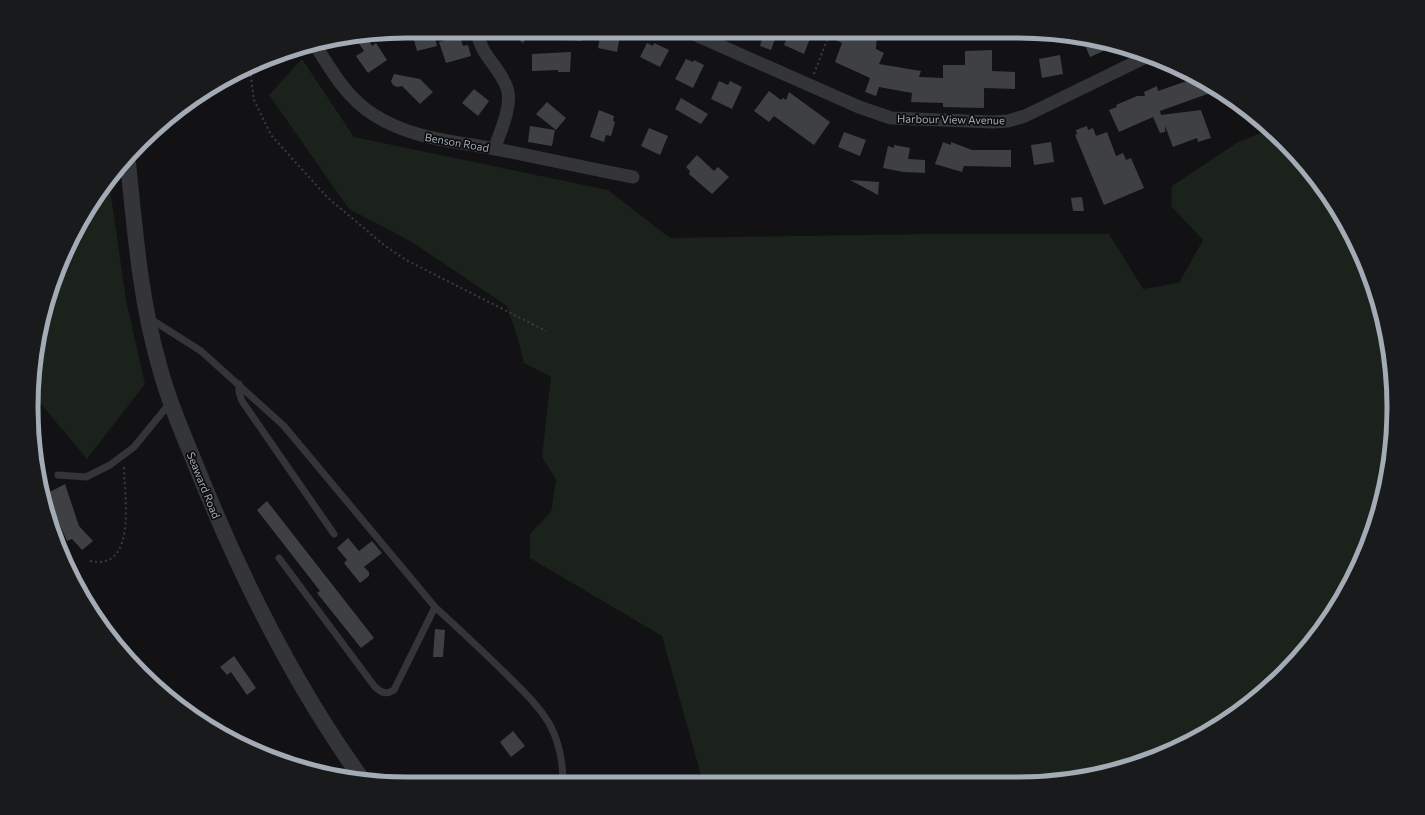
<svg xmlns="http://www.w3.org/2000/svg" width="1425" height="815" viewBox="0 0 1425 815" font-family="Commissioner,sans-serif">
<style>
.green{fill:#1a221b}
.building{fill:#3e4044}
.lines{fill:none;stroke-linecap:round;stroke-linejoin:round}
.path{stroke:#393c40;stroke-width:2;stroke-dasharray:2 3;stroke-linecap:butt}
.service{stroke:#333539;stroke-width:7}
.minor{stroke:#333539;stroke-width:13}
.tertiary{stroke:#333539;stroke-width:16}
.labels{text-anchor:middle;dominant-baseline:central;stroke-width:3.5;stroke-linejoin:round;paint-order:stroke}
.street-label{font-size:11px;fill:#a3abb5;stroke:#0d0d0f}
.rim{fill:none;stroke:#a3abb5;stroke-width:5}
</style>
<rect width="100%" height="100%" fill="#121214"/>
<!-- green -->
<path class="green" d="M302,59L354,137L608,190L670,238L935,234H1109L1143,289L1179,283L1203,240L1171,206L1172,186L1238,142L1271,129L1316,178L1355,241L1381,310L1393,383L1391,457L1374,529L1343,596L1284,674L1226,721L1139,764L1066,781L703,782L662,636L530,558V534L551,512L556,480L542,457L551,377L524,363L518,339L507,306L412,242L349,209L269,95Z
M109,182L126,300L145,384L87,459L35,397L44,310L95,198Z"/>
<!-- building -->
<path class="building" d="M507,31H531L523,43Z
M563,31H582V41L562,40Z
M601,31H621L617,52L598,48Z
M790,31H801L811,36L804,54L784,45Z
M819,32H877L876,49L884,53L879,64L921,71L919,77L943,78V65H965V51L992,50V71L1015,72V89L984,88V108L943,107V103L911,102L912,93L879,87L876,96L865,92L870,78L835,62L842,43Z
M434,34L437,46L417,51L414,40Z
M460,36L463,46L468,45L471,56L446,63L439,42Z
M763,36L775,39L771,50L760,46Z
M367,38L372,46L376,43L387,60L368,73L356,56L364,51L356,39Z
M1082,38L1115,44L1117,45L1090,57Z
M647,43L653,46L654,43L669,50L660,67L640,57Z
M571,52L570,72H558V70L532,71V54Z
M1060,55L1063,74L1042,78L1039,59Z
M686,59L693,62L694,60L704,65L693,88L675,79Z
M1184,72L1206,82L1210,84L1213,92L1160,111L1161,115L1201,110L1211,138L1198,142L1197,138L1173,147L1165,126V132L1160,133L1153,117L1119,132L1109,110L1117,107L1116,105L1137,96H1145L1144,92L1157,86L1158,91L1187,81Z
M394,74L420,79L433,92L420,104L402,86L397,87L393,85L391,81Z
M719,81L728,85L730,81L742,87L732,109L711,99Z
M474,89L489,101L478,116L462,103Z
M769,91L781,100L783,98L786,100L789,92L830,122L814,145L774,116L769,122L754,111Z
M681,98L708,114L701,124L675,109Z
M547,102L566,118L556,130L536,114Z
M599,110L614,116L613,121L615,122L611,136L606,135L604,142L590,137Z
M530,126L555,130L552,146L528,142Z
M1087,126L1088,130L1093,128L1096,136L1107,132L1116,156L1123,153L1126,160L1131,158L1144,188L1104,205L1075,135L1077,134L1076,130Z
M649,128L668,136L660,155L641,146Z
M844,132L866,140L860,156L838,147Z
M943,142L951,145V142L972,150H1011V167L964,166L962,172L935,164Z
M1051,142L1054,162L1034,165L1031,145Z
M894,145L910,148L908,159L925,160V173L903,172L883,168L888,146L894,148Z
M697,155L714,171L718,167L729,177L712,194L689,174L690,171L686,167Z
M850,180L879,182L878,195Z
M1082,197L1084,211H1073L1071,198Z
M65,484L79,526L93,541L82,550L72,539L67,541L59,523L54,526L46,494Z
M267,501L374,638L361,648L317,593L320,591L257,510Z
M348,538L359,551L372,541L382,553L364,567L369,572V576L360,583L344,563L347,560L337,548Z
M435,629L445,630L443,657H433Z
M234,656L256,688L247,695L231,672L227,675L220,667Z
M513,731L525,746L511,757L500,742Z"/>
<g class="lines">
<!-- path -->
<path class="path" d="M250,70L254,100L271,135L327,197L384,245L406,260L546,331
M814,74L830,32
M90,561C138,572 124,493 124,467"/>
<!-- service -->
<path class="service" d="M149,318L201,351L284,426L435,607L394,690C386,695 382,693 375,687L279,558
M239,384V392L242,401L334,534
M58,475L86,477L110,465L134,447L170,403
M435,607C460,630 485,653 509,677C524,692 538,705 549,723C559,741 563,762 563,783
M1008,779L1009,781"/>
<!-- minor -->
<path class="minor" d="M477,31C480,55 500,67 507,88C513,105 500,133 494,149
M687,31L859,107L891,118L993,122L1008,121L1025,116L1146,57
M316,46C332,72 348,99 374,115C412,139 453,141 496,149C541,158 587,168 633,177"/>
<!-- tertiary -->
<path class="tertiary" d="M128,163C135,230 140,299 159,365C169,403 186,441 201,478C244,584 295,686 362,779"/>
</g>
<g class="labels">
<!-- street labels -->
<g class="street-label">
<text transform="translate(951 119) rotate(1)">Harbour View Avenue</text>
<text transform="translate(457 142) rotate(10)">Benson Road</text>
<text transform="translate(204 485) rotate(68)">Seaward Road</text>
</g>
</g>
<!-- crop -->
<path d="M0 0H1425V815H0ZM407 38H1018A369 369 0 0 1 1387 407V408A369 369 0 0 1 1018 777H407A369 369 0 0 1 38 408V407A369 369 0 0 1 407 38Z" fill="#191a1c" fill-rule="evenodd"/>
<path class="rim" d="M407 38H1018A369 369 0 0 1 1387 407V408A369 369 0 0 1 1018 777H407A369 369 0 0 1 38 408V407A369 369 0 0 1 407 38Z"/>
</svg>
